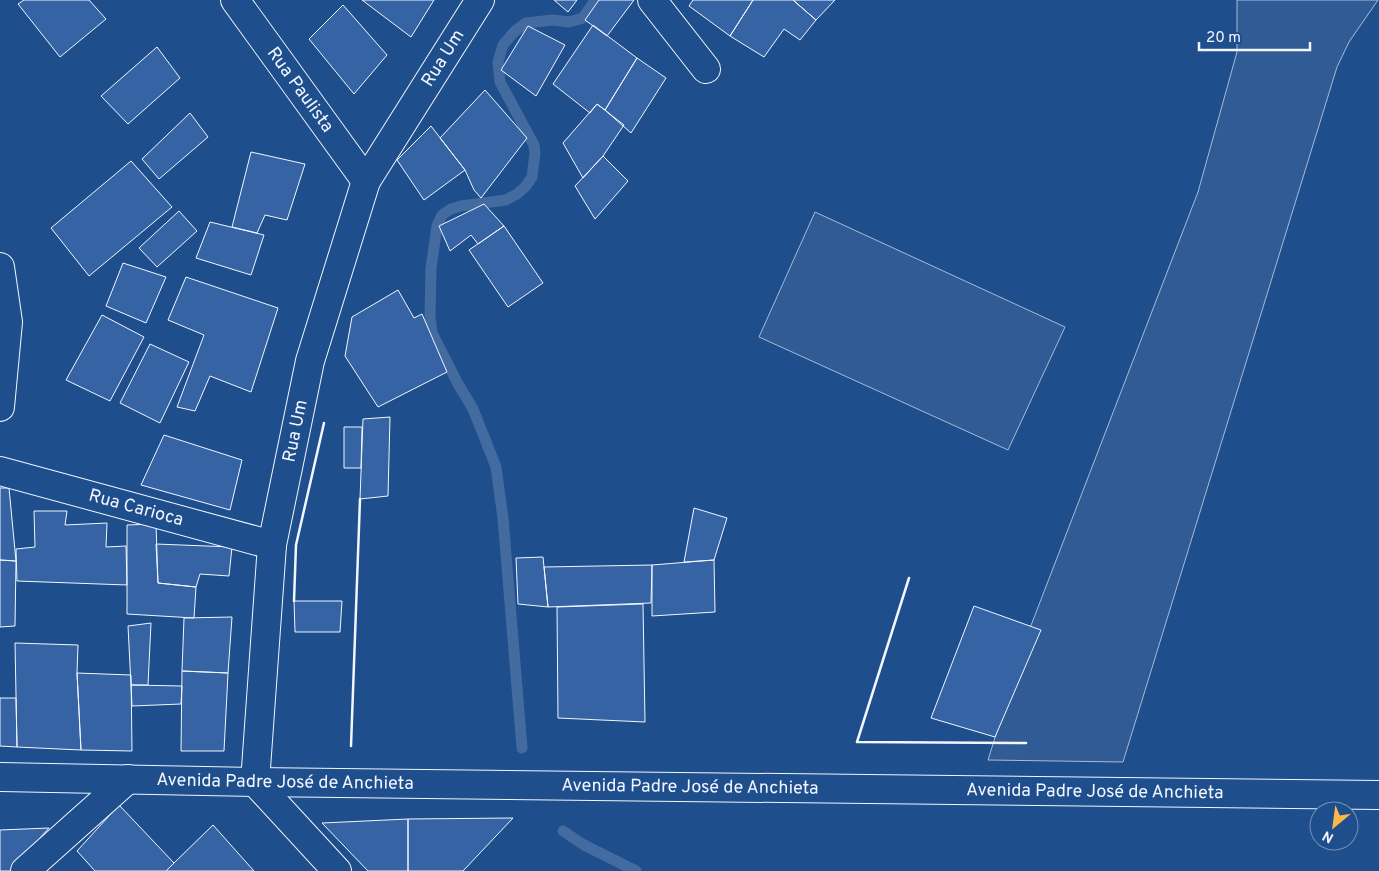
<svg xmlns="http://www.w3.org/2000/svg" width="1379" height="871" viewBox="0 0 1379 871" font-family="Overpass,sans-serif">
<style>
.built{fill:#305b95;stroke:#a8bbd7}
.lines{fill:none;stroke-linecap:round;stroke-linejoin:round}
.stream{stroke:#446ba0;stroke-width:11}
.building{fill:#3563a3;stroke:#f2f6ff}
.minor-casing{stroke:#f2f6ff;stroke-width:30}
.secondary-casing{stroke:#f2f6ff;stroke-width:30}
.minor{stroke:#1f4e8c;stroke-width:28}
.secondary{stroke:#1f4e8c;stroke-width:28}
.wall{stroke:#f2f6ff;stroke-width:2.5}
.labels{text-anchor:middle;dominant-baseline:central;stroke-width:4;stroke-linejoin:round;paint-order:stroke}
.street-label{font-size:18px;fill:#f2f6ff;stroke:#1f4e8c}
</style>
<rect width="100%" height="100%" fill="#1f4e8c"/>
<!-- built -->
<path class="built" d="M1237,0H1378L1349,42L1337,67L1123,762L988,760L1025,641L1198,192L1237,52Z
M815,212L1065,327L1008,450L759,337Z"/>
<g class="lines">
<!-- stream -->
<path class="stream" d="M522,748L503,518L496,467L473,409L457,382L432,333L430,317L431,268L437,226L442,215L451,209L461,206L506,200L517,194L526,186L532,177L535,153L534,145L500,82L498,62L503,45L514,32L526,23L553,20L569,22L583,18L595,0
M563,831L584,845L636,871"/>
</g>
<!-- building -->
<path class="building" d="M24,0H89L106,19L60,57L18,4Z
M362,0H434L411,37Z
M554,0H577L568,12Z
M599,0H634L607,36L585,20Z
M693,0H753L730,36L689,6Z
M753,0H793L816,20L800,40L784,29L764,57L730,36Z
M793,0H835L816,20Z
M343,5L387,55L354,94L309,39Z
M593,25L637,58L605,110L597,104L590,113L553,84Z
M528,26L565,45L536,96L501,70Z
M157,47L180,78L128,124L101,96Z
M637,58L666,78L631,133L605,110Z
M485,90L527,138L481,198L474,190L465,170L440,138Z
M597,104L624,125L603,156L583,178L563,143Z
M190,113L208,137L159,179L142,159Z
M431,126L465,170L424,200L397,160Z
M251,152L305,164L287,220L265,215L257,233L232,227Z
M603,156L628,181L595,219L575,186Z
M131,161L172,207L89,276L51,228Z
M484,204L504,226L478,244L471,235L450,251L439,226Z
M179,211L197,231L157,267L139,248Z
M210,222L264,235L251,275L196,258Z
M504,226L543,283L508,307L469,250Z
M123,263L166,277L146,323L106,306Z
M186,277L278,308L251,392L210,376L195,411L177,407L204,335L168,320Z
M398,290L414,318L422,314L447,372L378,407L345,356L352,317Z
M102,315L144,337L110,401L66,380Z
M150,344L189,362L160,423L120,403Z
M390,417L388,496L360,499L363,419Z
M344,427H362L361,468H344Z
M164,435L242,460L230,510L141,485Z
M0,488H9L16,561L0,560Z
M694,508L727,518L714,560L684,562Z
M34,511H67L65,525L107,523L106,547L126,546L127,585L17,581L16,549L35,547Z
M156,524L158,583L196,587L194,618L127,614V525Z
M156,544L232,547L229,576L200,574L196,587L158,583Z
M543,557L548,607L518,604L516,558Z
M0,560L16,561L15,626L0,627Z
M714,560L715,612L652,616V565Z
M652,565L651,603L548,607L544,567Z
M294,601H342L340,632H295Z
M643,604L645,722L558,718L557,607Z
M974,606L1041,630L995,737L931,718Z
M232,617L228,673L182,671L184,618Z
M151,623L148,685H131L128,626Z
M15,643L78,645L77,673L81,750L17,747Z
M182,671L228,673L224,751H181Z
M77,673L131,675L132,751L81,750Z
M131,685L182,686L181,704L132,706Z
M0,698H16L17,747L0,746Z
M119,805L174,863L166,871H95L77,851Z
M513,818L463,871H408V819Z
M408,819V871H368L322,823Z
M213,825L254,871H166L174,863Z
M49,828L10,871H0V830Z"/>
<g class="lines">
<!-- minor casing -->
<g class="minor-casing">
<g id="minor">
<path id="s1" d="M235,0L366,181"/>
<path d="M652,0L706,69"/>
<path d="M0,267L8,322L0,407"/>
<path id="s2" d="M0,471L272,545"/>
<path d="M25,871L128,779"/>
<path id="s3" d="M337,871L255,782L272,545L310,361L366,181L480,0"/>
</g>
</g>
<!-- secondary casing -->
<g class="secondary-casing">
<g id="secondary">
<path id="s4" d="M0,777L255,782L1379,795"/>
</g>
</g>
<!-- minor -->
<use href="#minor" class="minor"/>
<!-- secondary -->
<use href="#secondary" class="secondary"/>
<!-- wall -->
<path class="wall" d="M909,578L857,742L1026,743
M294,601L296,545L324,423
M351,746L360,499"/>
</g>
<g class="labels">
<!-- street labels -->
<g class="street-label">
<text stroke="none"><textPath href="#s3" startOffset="880">Rua Um</textPath></text>
<text stroke="none"><textPath href="#s1" startOffset="111">Rua Paulista</textPath></text>
<text stroke="none"><textPath href="#s3" startOffset="475">Rua Um</textPath></text>
<text stroke="none"><textPath href="#s2" startOffset="141">Rua Carioca</textPath></text>
<text stroke="none"><textPath href="#s4" startOffset="285">Avenida Padre José de Anchieta</textPath></text>
<text stroke="none"><textPath href="#s4" startOffset="690">Avenida Padre José de Anchieta</textPath></text>
<text stroke="none"><textPath href="#s4" startOffset="1095">Avenida Padre José de Anchieta</textPath></text>
</g>
</g>
<!-- north arrow -->
<g transform="translate(1334 826) rotate(209)"><circle r="24" fill="#1f4e8c" stroke="#7391ba"/>
<path d="M0-4L9 19L0 12L-9 19Z" fill="#ffb74d"/>
<text y="-8" font-size="14" font-weight="bold" text-anchor="middle" fill="#f2f6ff">N</text>
</g>
<!-- scale -->
<path d="M1199 42v8h111v-8" fill="none" stroke="#f2f6ff" stroke-width="2.5"/>
<text x="1206" y="42" font-size="15" fill="#f2f6ff" stroke="#1f4e8c" stroke-width="4" paint-order="stroke">20 m</text>
</svg>
